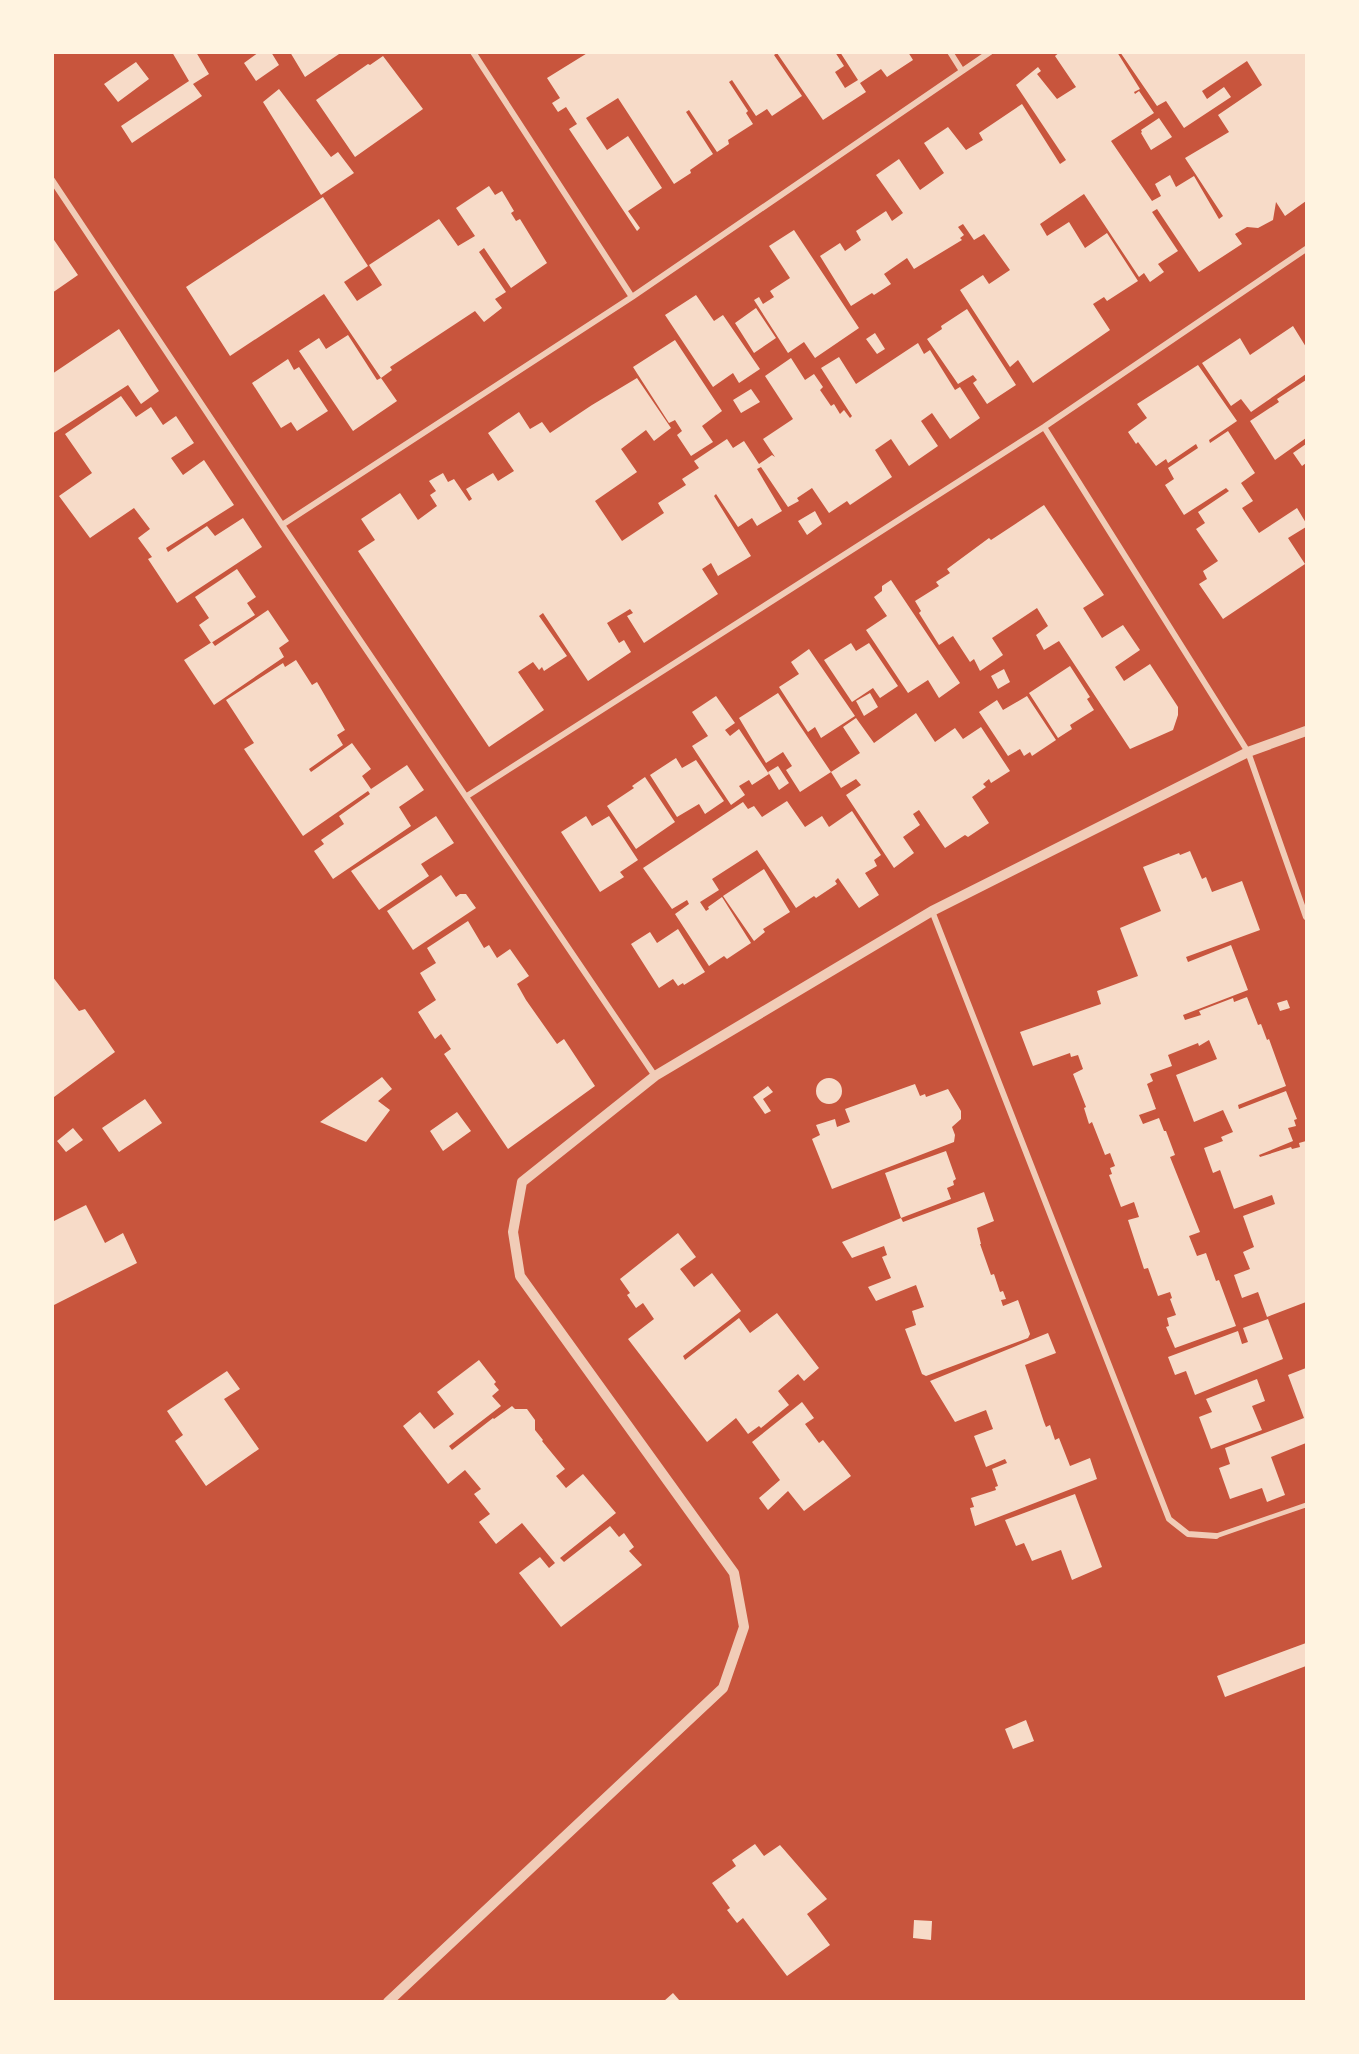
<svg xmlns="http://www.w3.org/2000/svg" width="1359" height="2054" viewBox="0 0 1359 2054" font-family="Poppins,sans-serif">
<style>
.building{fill:#f7dbc8}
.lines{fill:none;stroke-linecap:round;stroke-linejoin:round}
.service{stroke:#f1ccb7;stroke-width:4.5}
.minor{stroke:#f1ccb7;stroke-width:6}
.tertiary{stroke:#f1ccb7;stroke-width:10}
</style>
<rect width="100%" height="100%" fill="#c8553d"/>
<!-- building -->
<path class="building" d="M172,52H196L209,74L193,84L202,96L132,143L121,126L189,81Z
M259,52H271L279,65L256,81L244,63Z
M290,52H342L305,77Z
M589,52H835L844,66L835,72L845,88L858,80L840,52H908L913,60L887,77L881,69L860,83L866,92L823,120L777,53L774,55L802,96L772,116L767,109L756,116L732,80L729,82L748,111L746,113L753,124L728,140L729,144L717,152L689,110L686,112L713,154L690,170L691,173L674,184L618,98L586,118L607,150L628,136L662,188L628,211L640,228L637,231L569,129L577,124L566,107L558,112L552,103L560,98L547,78Z
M1060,52H1117L1140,89L1134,92L1135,94L1139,91L1154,113L1111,141L1152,201L1161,196L1155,184L1170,175L1176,187L1194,176L1219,219L1223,216L1185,158L1229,132L1218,115L1262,85L1247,61L1202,91L1207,99L1224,87L1231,97L1184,128L1166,101L1157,106L1120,52H1304L1306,56V201L1285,216L1276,202L1273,220L1258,228L1247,227L1235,234L1242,244L1199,272L1157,209L1152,212L1178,251L1158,264L1164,272L1150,282L1144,273L1139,277L1084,194L1081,196L1040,224L1047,236L1069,222L1085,248L1107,233L1138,281L1107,301L1104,297L1093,304L1110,330L1033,383L1018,360L1010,367L960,290L983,275L989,284L1010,270L984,234L974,240L963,224L958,227L964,235L960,238L962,240L914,269L907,258L884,274L891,284L874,295L872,293L851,306L820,256L840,243L845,251L861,240L856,231L886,211L892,221L903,213L876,175L899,159L920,190L944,173L924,143L948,127L966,150L983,140L979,133L1022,104L1060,164L1066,160L1016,85L1038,67L1041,71L1037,74L1057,99L1076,87L1055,56Z
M383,56L423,109L355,157L316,100L368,64L370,65Z
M136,62L149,79L118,102L104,84Z
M279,89L331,157L338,152L354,173L321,195L263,102Z
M1159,118L1172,137L1151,150L1141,133L1142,132L1141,130Z
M489,186L495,195L502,191L514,211L511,213L516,221L520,219L547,263L511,288L484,248L479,252L506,292L495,299L502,308L484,322L475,311L390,367L392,370L381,378L324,294L230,356L186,287L323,197L368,266L344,282L357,301L382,285L369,265L439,219L458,246L475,236L456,208Z
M794,230L859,328L815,358L804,342L788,353L754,300L759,297L763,304L774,297L770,291L790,278L769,246Z
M52,237L78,275L52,293Z
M696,295L714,321L723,315L760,369L739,383L733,373L713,387L665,315Z
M756,308L776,338L754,353L735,323Z
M967,309L1016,385L987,404L973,383L977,380L973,375L958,384L927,339L942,329L941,326Z
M1293,326L1306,347V374L1251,412L1241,399L1231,406L1202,363L1240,338L1250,355Z
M119,329L159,391L141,404L128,385L52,434V374Z
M875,333L885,349L877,354L866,339Z
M348,335L377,380L381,378L397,401L353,431L299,351L319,338L326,349Z
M675,340L722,411L702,426L713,442L691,456L677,435L682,431L675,420L669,423L633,367Z
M918,343L924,354L930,350L955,390L960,387L980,418L950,439L932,413L921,421L938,446L909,466L891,439L875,450L892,477L850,505L847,501L829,513L812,488L797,498L799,501L788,507L761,467L757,469L782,511L757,526L752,518L738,527L716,494L714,496L751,556L718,576L711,563L702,569L718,594L644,643L627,616L633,613L630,609L607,623L619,643L624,640L631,652L588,681L543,613L539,616L567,656L544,671L542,667L539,670L533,662L518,672L544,710L489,747L358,551L375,540L361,519L400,493L418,520L437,506L430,495L436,491L429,481L443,473L448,482L454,479L469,501L472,499L466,489L493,473L498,481L514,471L488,433L519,412L530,429L542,422L550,433L592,405L637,378L671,428L654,441L646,430L621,449L637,472L595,501L622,541L664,513L658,503L686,485L682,479L699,468L694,461L727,439L733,448L744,441L759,464L772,455L775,457L763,439L793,419L765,376L791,358L805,380L814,374L823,387L820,390L831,406L834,404L840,414L844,410L850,418L852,416L821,368L839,357L856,384Z
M288,359L294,370L299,367L328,411L297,431L291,422L281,428L252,383Z
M1198,365L1237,421L1209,440L1210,443L1228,431L1255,473L1241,483L1253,501L1242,508L1259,533L1297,508L1306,523V527L1288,538L1305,564L1223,619L1199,584L1207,579L1203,571L1218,561L1196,529L1205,523L1198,512L1229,491L1226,488L1184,515L1165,485L1174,479L1168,468L1198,448L1196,444L1168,463L1166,459L1156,466L1138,442L1136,444L1128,432L1147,418L1137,404Z
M1306,380V438L1275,460L1250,421L1279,402L1277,399Z
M751,389L760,402L741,413L733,400Z
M121,396L136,417L151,407L163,425L176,416L194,443L171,458L183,475L204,460L234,505L166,548L168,552L207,526L215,536L243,518L262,547L177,603L148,559L152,557L138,538L150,529L134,508L90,538L59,496L92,473L65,434Z
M1306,444V463L1302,466L1293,453Z
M1044,505L1104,595L1083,608L1102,638L1123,625L1140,650L1115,667L1124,681L1150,664L1178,707V715L1173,730L1130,749L1059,641L1044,650L1036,635L1048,626L1037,608L992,638L1003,655L980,671L974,659L970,662L953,636L939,645L919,613L921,611L915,601L939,586L936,582L950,573L947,569L989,538L991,540Z
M815,511L822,524L807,535L798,521Z
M237,569L256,597L247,603L255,615L211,643L199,625L209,618L195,597Z
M891,580L960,683L939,698L928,680L908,693L866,630L887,616L874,597L882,591V586Z
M268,610L289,641L279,648L284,657L214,705L184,660L212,642L215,646Z
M851,643L856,651L869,643L898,686L880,698L873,688L852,702L824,660Z
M809,649L855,716L821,738L815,727L808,732L779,687L799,674L791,662Z
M296,660L312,685L317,682L345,730L337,735L343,745L309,769L311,772L352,743L371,769L362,776L371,789L407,765L424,790L399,807L411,826L333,879L314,851L324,844L321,840L344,824L339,816L370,794L368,791L303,836L244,749L254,743L226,700L283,663L285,667Z
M1070,666L1090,697L1087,699L1094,710L1070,725L1072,729L1058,738L1029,693Z
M1004,669L1010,682L998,689L991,676Z
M778,693L831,772L860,753L843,727L856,718L874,743L916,713L935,742L955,728L963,739L981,727L1010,771L991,783L989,779L983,784L986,787L972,797L989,823L968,837L965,835L945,848L919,810L913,814L920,825L903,837L914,853L894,868L846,795L861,785L856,779L841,788L831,772L800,792L786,770L792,766L783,752L766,763L739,718Z
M870,693L878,707L864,716L856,701Z
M716,696L735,723L725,730L730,736L739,729L769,774L752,785L749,780L739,786L745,795L731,805L692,746L708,736L692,712Z
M1027,696L1056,740L1032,756L1030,752L1024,756L1020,749L1008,756L979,712L997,700L1003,710Z
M676,758L682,768L696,760L724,801L705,814L699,804L677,817L650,775Z
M778,766L789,783L779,790L768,772Z
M645,777L675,822L636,849L607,806L634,788L632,786Z
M787,801L805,827L822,816L829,827L852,811L881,855L874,860L877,866L865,873L879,895L859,908L838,878L835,881L837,884L816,898L814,896L796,908L757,850L712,879L719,890L700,902L706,911L709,909L708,907L722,897L751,943L727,959L724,956L709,966L675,914L689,904L687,900L672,909L643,868L743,802L748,809L754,806L762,817Z
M436,816L454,843L421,864L429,876L379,910L351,871Z
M586,816L592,826L609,816L638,860L620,872L624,877L600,892L561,832Z
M1190,851L1202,879L1206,877L1212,892L1242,881L1260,930L1186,957L1188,962L1231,945L1248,990L1183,1015L1185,1020L1201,1015L1199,1011L1233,998L1234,1002L1247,997L1258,1025L1261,1024L1267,1040L1269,1039L1286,1086L1238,1105L1239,1109L1286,1091L1297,1119L1294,1120L1296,1126L1288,1128L1293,1141L1259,1155L1260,1157L1291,1147L1292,1149L1300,1147L1299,1143L1306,1141V1302L1267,1317L1258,1292L1242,1298L1234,1275L1250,1269L1243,1252L1254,1247L1243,1216L1275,1204L1272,1195L1234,1209L1220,1170L1213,1173L1204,1148L1223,1141L1221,1137L1233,1132L1223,1110L1194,1122L1176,1075L1217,1059L1209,1040L1199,1046L1198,1043L1168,1055L1172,1066L1150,1074L1153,1081L1147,1084L1156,1109L1139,1115L1143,1124L1159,1118L1164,1131H1166L1175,1155L1170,1157L1200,1232L1189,1236L1197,1256L1206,1253L1216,1281L1219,1280L1236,1326L1175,1348L1166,1327L1169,1326L1167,1318L1176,1315L1170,1299L1172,1298L1170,1292L1158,1296L1148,1268L1144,1269L1128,1220L1139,1217L1134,1202L1121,1207L1109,1175L1112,1174L1110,1168L1115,1166L1110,1153L1105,1155L1092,1122L1089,1124L1084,1108L1086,1107L1073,1074L1083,1069L1078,1055L1071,1057L1070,1053L1033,1066L1020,1032L1101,1004L1097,991L1138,976L1120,928L1161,911L1143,867L1179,853L1180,855Z
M764,869L790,912L763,929L765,932L754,941L723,896Z
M441,875L456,897L460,894H466L476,908L413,950L387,911Z
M468,921L484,948L489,945L497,958L510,949L529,976L517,984L526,1000L557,1044L564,1039L595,1086L508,1149L444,1054L451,1049L441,1034L435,1039L418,1012L436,1000L420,973L436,963L427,948Z
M678,929L705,972L684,985L683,983L678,986L673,979L659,988L631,944L650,932L657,943Z
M52,976L79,1011L85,1009L115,1052L54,1097Z
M1287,1000L1290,1008L1280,1011L1277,1003Z
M382,1077L392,1089L378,1101L390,1110L366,1142L320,1122Z
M816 1091a13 13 0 1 1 26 0a13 13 0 1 1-26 0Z
M915,1084L920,1096L925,1094L926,1097L948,1089L961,1111V1119L952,1127L955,1135L954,1142L832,1189L812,1139L820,1135L816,1125L835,1119L837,1127L850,1122L845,1109Z
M768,1086L773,1092L763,1099L771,1111L765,1114L753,1097Z
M145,1099L162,1123L119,1152L102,1128Z
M457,1112L471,1131L443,1151L430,1131Z
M73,1128L83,1140L66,1152L57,1141Z
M946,1151L956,1179L953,1181L954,1185L947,1188L951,1199L901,1218L885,1173Z
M984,1192L994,1221L977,1228L981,1244H980L991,1275L994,1274L1000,1292L1003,1291L1006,1299L1001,1300L1003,1306L1018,1300L1030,1334L1028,1338L926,1376L922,1374L905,1329L916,1325L912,1311L924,1307L916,1285L876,1301L868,1287L891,1278L882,1257L887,1255L884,1246L852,1258L842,1242L901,1218L903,1222Z
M86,1205L105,1243L123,1233L137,1263L52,1306V1222Z
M678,1233L696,1257L680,1269L694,1287L712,1273L741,1311L683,1356L685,1360L739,1318L750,1333L777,1313L819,1368L804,1381L798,1374L778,1391L789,1405L761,1428L759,1426L748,1434L736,1418L707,1442L628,1339L654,1319L643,1303L636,1308L627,1295L630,1293L620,1279Z
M1268,1319L1283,1359L1195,1395L1186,1371L1175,1375L1168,1357L1238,1331L1242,1344L1248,1342L1243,1328Z
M1048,1333L1056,1353L1025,1365L1044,1422L1046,1427L1050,1425L1055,1440L1059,1438L1070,1466L1090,1458L1097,1479L975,1526L970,1508L974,1507L971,1498L996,1490L995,1487L998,1486L992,1469L1007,1463L1005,1459L986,1467L974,1436L993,1429L986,1410L955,1422L930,1381Z
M479,1360L496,1382L494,1384L499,1390L492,1396L501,1406L449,1446L452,1450L493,1418L494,1419L512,1406L515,1409H527L535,1420V1430L543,1440L542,1441L565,1469L556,1476L566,1488L583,1474L616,1513L560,1558L564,1562L610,1526L619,1537L624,1533L634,1547L629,1551L642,1565L561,1627L519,1573L540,1557L549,1568L555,1563L522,1523L496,1544L479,1522L490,1514L474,1494L481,1489L465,1470L448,1484L403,1426L420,1412L434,1429L454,1414L437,1392Z
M1306,1368V1443L1271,1457L1285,1495L1267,1502L1262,1488L1230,1499L1219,1468L1230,1464L1225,1448L1304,1418L1288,1375Z
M227,1371L240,1389L224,1399L259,1449L206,1486L175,1441L183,1435L167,1411Z
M1257,1379L1265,1401L1252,1406L1262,1430L1211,1449L1199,1417L1212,1412L1206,1399Z
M802,1402L814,1418L805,1424L819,1443L823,1440L851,1476L804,1511L788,1491L768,1510L759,1498L780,1480L752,1442Z
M1075,1494L1102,1567L1072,1580L1061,1550L1032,1561L1024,1543L1016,1546L1005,1520Z
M1306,1643V1666L1225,1697L1217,1676Z
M1026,1720L1034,1741L1013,1749L1005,1729Z
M755,1844L764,1856L780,1845L827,1899L807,1914L830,1945L787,1976L743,1918L737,1923L727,1910L730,1908L712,1883L736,1866L732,1860Z
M914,1920L932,1921L931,1940L913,1938Z
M673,1993L680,2001H664Z"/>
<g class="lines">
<!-- service -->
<path class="service" d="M1216,1536L1306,1505"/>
<!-- minor -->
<path class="minor" d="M473,52L632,297
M950,52L962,71
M52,180L282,525L655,1076
M1044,427L1248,752L1306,917
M282,525L632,297L990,52
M467,796L1044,427L1306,249
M932,911L1169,1519L1188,1534L1216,1536"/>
<!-- tertiary -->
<path class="tertiary" d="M388,2002L723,1688L744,1627L734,1573L520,1276L513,1232L522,1182L655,1076L932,911L1248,752L1306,731"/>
</g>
<!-- border -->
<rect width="1359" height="2054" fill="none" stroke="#fff3e0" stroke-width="108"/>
</svg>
